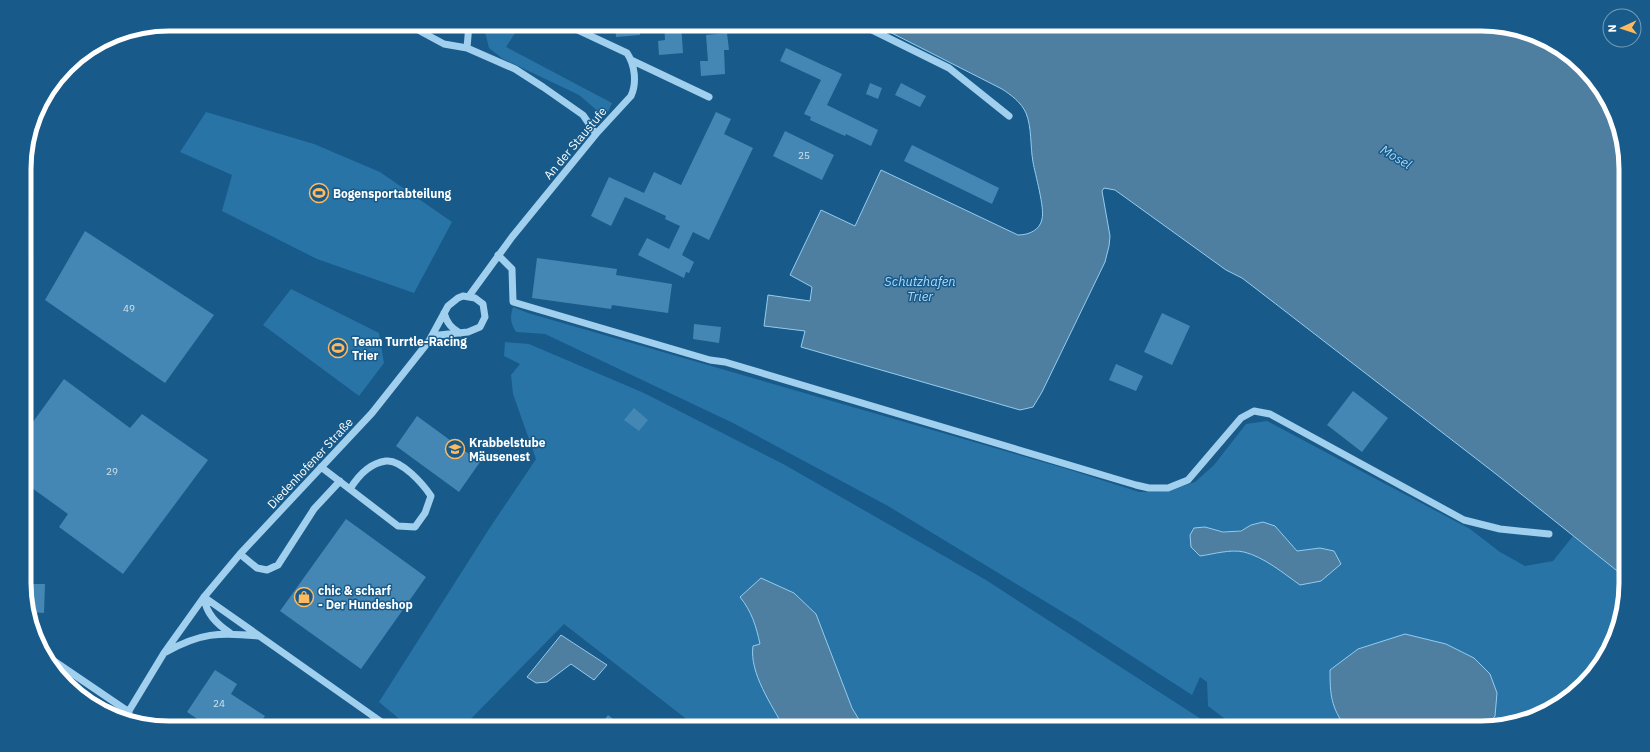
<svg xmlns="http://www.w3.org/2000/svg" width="1650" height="752" viewBox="0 0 1650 752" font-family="'IBM Plex Sans',sans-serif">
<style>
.green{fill:#2874a6;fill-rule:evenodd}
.water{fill:#4f7fa0;stroke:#93ccf0}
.building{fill:#4587b4}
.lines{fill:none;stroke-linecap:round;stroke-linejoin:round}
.minor{stroke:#a1cfee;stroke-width:7}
.labels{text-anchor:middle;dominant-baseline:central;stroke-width:3;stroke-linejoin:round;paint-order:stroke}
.number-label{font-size:10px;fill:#d0e1ec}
.street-label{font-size:12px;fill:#fff;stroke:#185a89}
.poi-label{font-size:12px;font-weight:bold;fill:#fff;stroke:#185a89;text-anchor:start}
.water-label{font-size:13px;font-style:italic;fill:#add8f5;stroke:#185a89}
.rim{fill:none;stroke:#fff;stroke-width:5}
</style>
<rect width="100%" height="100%" fill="#185a89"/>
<!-- green -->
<path class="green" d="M510,24H521L506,47L612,103L608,112L600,113L579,95L503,59L489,48L485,32Z
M206,112L314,144L380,172L452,222L414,293L317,259L222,211L232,175L180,152Z
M291,289L379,333L384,363L359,396L263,325Z
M513,307L528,313L1067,469L1139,492L1169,491L1195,482L1214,465L1246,424L1267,421L1470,529L1500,552L1525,566L1553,561L1573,536L1626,578L1615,639L1590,678L1562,703L1490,728H1485L1495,716L1336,713L1346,728H1237L1208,706L1207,682L1200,677L1192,695L1079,622L888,506L733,423L545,334L516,332C510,323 510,317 513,307ZM1251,525L1275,526L1297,551L1320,548L1300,585C1283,573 1264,557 1244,552C1230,549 1214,554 1200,556L1205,527C1222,532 1235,535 1251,525Z
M505,342L529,344L644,393L785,465L986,580L1215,728H864L852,708L740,597L749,608L756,626L778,715L784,728H698L564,624L462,728H410L379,702L489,529L536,459L513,394L511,375L520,364L504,356Z"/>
<!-- water -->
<path class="water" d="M874,24H1481L1537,35L1596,81L1625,150L1626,578L1496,474L1259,291L1242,278L1226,270L1115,190L1104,188L1102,191L1110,236L1109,246L1105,262L1042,392L1033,407L1020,410L801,347L805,331L764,326L768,295L810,301L812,287L790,275L821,210L855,226L881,170L1018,235C1029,235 1040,230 1042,219C1045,208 1035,174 1033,162C1030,145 1032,128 1026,113C1021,102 1011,95 1002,89Z
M1263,522L1275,526L1297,551L1320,548L1334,551L1341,564L1321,581L1300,585C1283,573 1264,557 1244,552C1230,549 1214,554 1200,556L1191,547L1190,535L1194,528L1205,527L1223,532L1241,531L1251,525Z
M761,578L794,593L816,614L852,708L864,728H784C772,705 749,673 753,646L760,644C756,626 752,612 740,597Z
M1405,634L1446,644L1474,658L1490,674L1497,693L1495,716L1485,728H1346C1331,707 1330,695 1330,670L1358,649Z
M561,635L607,665L594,680L571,664L547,682L536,683L527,677Z"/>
<!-- building -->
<path class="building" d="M615,24H640V35L616,37Z
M664,24H681L683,53L659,55L658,41L665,40Z
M727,33L729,50H724L725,74L701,76L700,61H708L706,35Z
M786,48L842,74L827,105L878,130L871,146L846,134L845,136L810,120L811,117L804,114L821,80L780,61Z
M870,83L882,88L878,99L866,94Z
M901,83L926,96L920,107L895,95Z
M716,112L731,119L724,134L753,148L709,240L693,232L682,255L694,262L689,273L686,272L684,278L638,255L647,238L669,249L680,226L665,219L666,216L625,197L611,226L591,216L609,177L644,193L654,172L681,185Z
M785,131L834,155L822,180L773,156Z
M912,145L999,188L992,204L904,161Z
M85,231L214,315L165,383L45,300Z
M537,258L617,269L616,275L672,284L668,313L612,305L611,309L532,298Z
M1162,313L1190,326L1172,365L1144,352Z
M694,324L721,327L719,343L693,339Z
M1116,364L1143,376L1136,391L1109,380Z
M64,379L130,428L142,414L208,460L123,574L59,527L68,514L25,483V433Z
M1353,391L1388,418L1362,452L1327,425Z
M634,408L648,420L639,431L624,420Z
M417,416L480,462L459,492L396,446Z
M346,519L426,577L361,669L280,611Z
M25,584H45L44,613L30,612L25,602Z
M215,670L237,684L231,694L265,716L257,728H211L187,712Z
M608,715L625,728H598Z"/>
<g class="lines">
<!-- minor -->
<path class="minor" d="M407,24L444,44L467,48L515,69L543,87L583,115L596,134
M860,24L949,68L1009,116
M467,48L469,24
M631,60L709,97
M498,255L512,269L513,302L710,360L725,362L1136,485L1149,488H1168L1188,480L1241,418L1254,411L1270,414L1464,520L1500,529L1549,534
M469,296L512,237L596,134L631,96C637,83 635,65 627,53L565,24
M444,313C447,323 451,328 460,333
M321,467L398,526L415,527L425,513L431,496C423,484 401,459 386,461C370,463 358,476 350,489
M240,554L257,568L267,570L278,565L314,509L340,481
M204,597L390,728
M204,597C206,614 217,624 230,633
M166,652C200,633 219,632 258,636
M48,657L129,712
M124,719L164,653L204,597L240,554L372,413L429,341L448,306L458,298L463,296L475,298L483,304L485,317L480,327L468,332L439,335L429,341"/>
</g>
<!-- icons -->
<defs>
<g id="stadium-ring" transform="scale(1)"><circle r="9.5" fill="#185a89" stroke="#ffb95e" stroke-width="1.5"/><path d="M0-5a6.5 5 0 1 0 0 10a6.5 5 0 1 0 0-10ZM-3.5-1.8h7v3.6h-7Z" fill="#ffb95e"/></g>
<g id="school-ring" transform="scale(1)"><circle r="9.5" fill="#185a89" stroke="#ffb95e" stroke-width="1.5"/><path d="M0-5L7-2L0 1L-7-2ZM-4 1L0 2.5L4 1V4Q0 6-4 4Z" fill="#ffb95e"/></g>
<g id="shop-ring" transform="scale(1)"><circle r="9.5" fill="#185a89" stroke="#ffb95e" stroke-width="1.5"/><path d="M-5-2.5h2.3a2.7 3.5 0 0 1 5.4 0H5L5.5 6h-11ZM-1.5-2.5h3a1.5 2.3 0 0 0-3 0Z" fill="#ffb95e"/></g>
</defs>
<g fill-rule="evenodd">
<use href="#stadium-ring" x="319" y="193"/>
<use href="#stadium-ring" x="338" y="348"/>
<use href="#school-ring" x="455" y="449"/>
<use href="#shop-ring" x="304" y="597"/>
</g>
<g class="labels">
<!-- number labels -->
<g class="number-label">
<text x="804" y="155">25</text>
<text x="129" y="308">49</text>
<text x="112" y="471">29</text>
<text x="219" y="703">24</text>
</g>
<!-- street labels -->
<g class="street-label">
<text transform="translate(575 143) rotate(-50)">An der Staustufe</text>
<text transform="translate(310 463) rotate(-47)">Diedenhofener Straße</text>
</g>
<!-- poi labels -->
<g class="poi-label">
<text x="333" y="193">Bogensportabteilung</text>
<text x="352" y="341">Team Turrtle-Racing<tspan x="352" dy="14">Trier</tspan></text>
<text x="469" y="442">Krabbelstube<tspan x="469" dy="14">Mäusenest</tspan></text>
<text x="318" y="590">chic &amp; scharf<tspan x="318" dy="14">- Der Hundeshop</tspan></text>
</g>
<!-- water labels -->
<g class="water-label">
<text transform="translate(1396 157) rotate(31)">Mosel</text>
<text x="920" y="281">Schutzhafen<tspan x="920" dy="15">Trier</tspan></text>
</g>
</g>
<!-- crop -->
<path d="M0 0H1650V752H0ZM169 31H1481A138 138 0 0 1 1619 169V583A138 138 0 0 1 1481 721H169A138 138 0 0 1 31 583V169A138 138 0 0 1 169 31Z" fill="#185a89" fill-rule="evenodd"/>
<path class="rim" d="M169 31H1481A138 138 0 0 1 1619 169V583A138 138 0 0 1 1481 721H169A138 138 0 0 1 31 583V169A138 138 0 0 1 169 31Z"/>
<!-- north arrow -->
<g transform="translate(1622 28) rotate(267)"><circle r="19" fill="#185a89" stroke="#749cb8"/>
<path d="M0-3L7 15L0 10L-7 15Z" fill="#ffb95e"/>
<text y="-6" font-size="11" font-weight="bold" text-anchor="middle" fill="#ffffff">N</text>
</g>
</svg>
